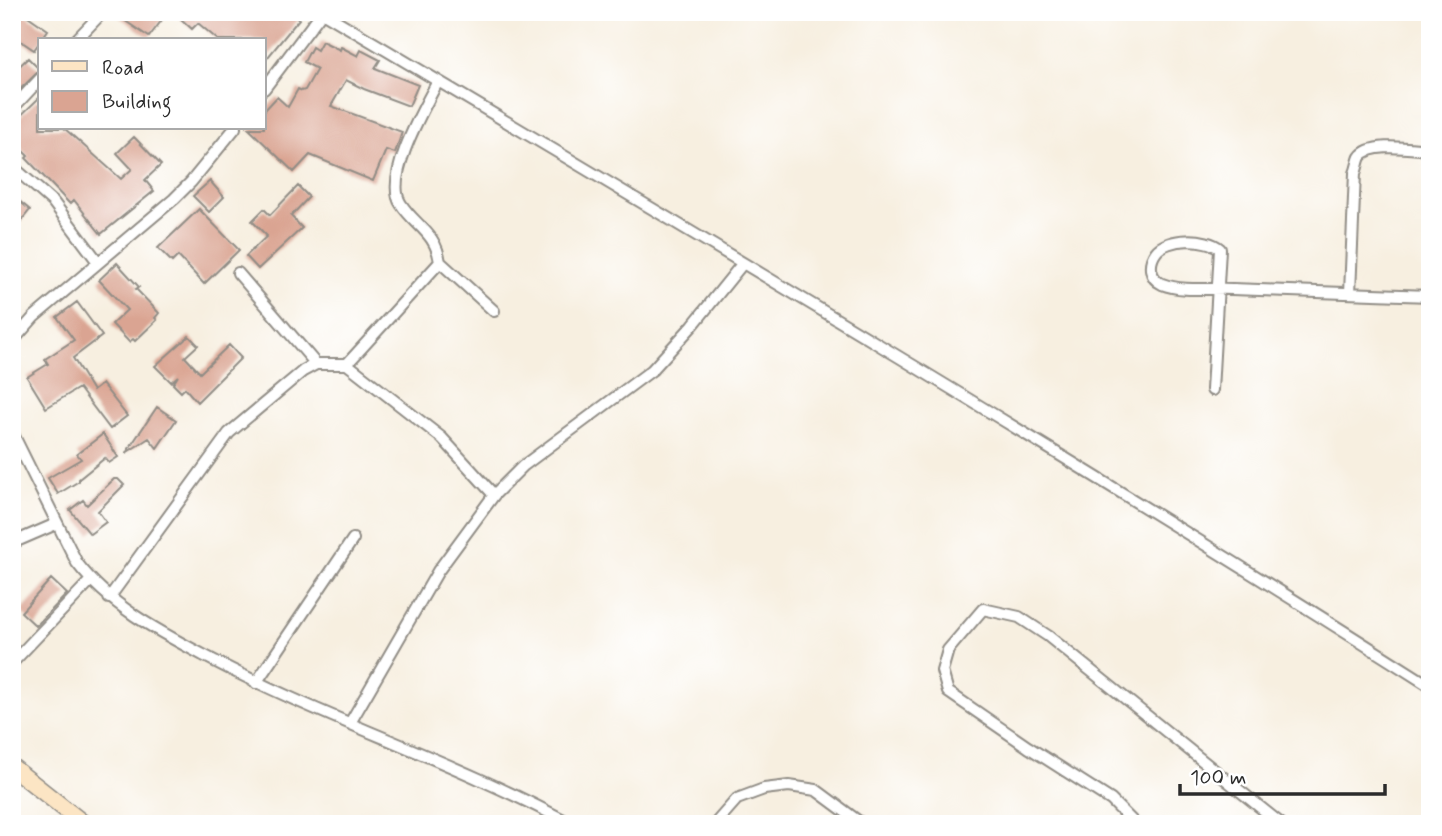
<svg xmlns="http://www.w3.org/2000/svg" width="1442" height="836" viewBox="0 0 1442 836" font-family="Mynerve,sans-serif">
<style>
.building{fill:#daa492}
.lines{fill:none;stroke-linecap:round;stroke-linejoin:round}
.minor-casing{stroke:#918d86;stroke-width:14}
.secondary-casing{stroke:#918d86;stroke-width:19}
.minor{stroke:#fff;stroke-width:10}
.secondary{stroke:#fce5c4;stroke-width:16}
</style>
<rect width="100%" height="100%" fill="#fff"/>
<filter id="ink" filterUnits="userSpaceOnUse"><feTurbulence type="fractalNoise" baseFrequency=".0143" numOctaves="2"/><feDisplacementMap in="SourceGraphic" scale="14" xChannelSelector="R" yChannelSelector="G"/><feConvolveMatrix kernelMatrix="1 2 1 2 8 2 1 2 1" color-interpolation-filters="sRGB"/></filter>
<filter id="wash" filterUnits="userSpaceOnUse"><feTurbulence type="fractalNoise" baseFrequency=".00686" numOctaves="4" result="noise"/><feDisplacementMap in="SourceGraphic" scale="28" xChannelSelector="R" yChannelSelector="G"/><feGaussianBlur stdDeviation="1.57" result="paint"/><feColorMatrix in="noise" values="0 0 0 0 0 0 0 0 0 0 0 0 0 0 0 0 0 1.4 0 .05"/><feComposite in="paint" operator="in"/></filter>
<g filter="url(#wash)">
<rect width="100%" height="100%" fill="#f7efe0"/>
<g id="blocks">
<!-- building -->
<path class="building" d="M18,12H22L48,30L34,50L12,35V21Z
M112,12H168L149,37Z
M184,12H291L299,19L264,62V40H218L198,23L192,29L180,18Z
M322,41L340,50L341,47L358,56L361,50L380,60L375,68L418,85L409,106L364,89L346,80L331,106L402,132L395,153L386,150L373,181L310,155L294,172L248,128H264V111L277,97L288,107L298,89L302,91L305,90L317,69L304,62L312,47L317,50Z
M28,58L40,70L12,97V73Z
M40,97V128H64L121,179L132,169L117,153L134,137L161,165L145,180L154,191L101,234L74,200L70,204L26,158L28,156L12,140V124Z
M210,181L224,197L209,212L193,196Z
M298,186L309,197L291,216L302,228L258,269L246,256L267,236L252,221L264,209L270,215Z
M12,195L30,210L12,232Z
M199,209L239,250L204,284L178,256L172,262L158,248Z
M117,263L139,287L136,289L159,313L155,318L157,320L135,341L133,339L129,342L112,324L127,310L99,280Z
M77,302L102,336L73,358L93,391L102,384L127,416L110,429L79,388L46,408L27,377L48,364L45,359L74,340L57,317Z
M189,336L198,345L185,357L200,373L229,345L241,358L197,402L185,388L181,392L173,384L178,376L171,382L155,366Z
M157,407L176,420L157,448L149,438L126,453Z
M103,434L118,457L109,463L105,458L79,479V481L58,494L48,478L81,459L77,454Z
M114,479H118L124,485L98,511L106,522L90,534L70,510L83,500L87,505Z
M51,579L67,594L36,626L21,612Z"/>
</g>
</g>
<g filter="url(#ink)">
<use href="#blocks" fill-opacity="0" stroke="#918d86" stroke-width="2"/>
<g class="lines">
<!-- minor casing -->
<g class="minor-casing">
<path id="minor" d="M76,40L98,17
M264,89L322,12C694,233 1066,454 1430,686
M12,109L40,79
M12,166L53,202L98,262
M440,262L494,311
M238,273L316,364
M1350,293L1355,173C1357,169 1358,161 1360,157C1371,141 1413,149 1430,150
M12,342L34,317L174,199L191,182L235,128
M347,364L442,438L494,495
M1212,390L1220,249C1207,237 1167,237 1156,252C1148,263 1149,278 1162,284C1182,292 1211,288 1232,289C1298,291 1364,294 1430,296
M12,432L77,563C110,606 158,631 205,656C323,719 453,760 571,824
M12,543L56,524
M109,598L229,433L303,371L316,364H347L440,262C436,232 415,226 401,204C383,178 425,106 438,81
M12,663L91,580
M256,683L353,539
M350,723L438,571L494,495L523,466L652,370L693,325L743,263
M715,824L737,799L764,789L789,786L816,790L862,824
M1135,824L1111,800L1028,747L948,692L942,671L948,650L983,609L1019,617L1048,636L1281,824"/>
</g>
<!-- secondary casing -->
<g class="secondary-casing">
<path id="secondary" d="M12,767L84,824"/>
</g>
<!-- minor -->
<use href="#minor" class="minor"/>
<!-- secondary -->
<use href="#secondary" class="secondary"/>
</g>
</g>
<!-- margin -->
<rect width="1442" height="836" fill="none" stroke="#fff" stroke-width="42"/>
<!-- legend -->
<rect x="38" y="38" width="228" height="91" fill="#ffffff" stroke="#aaaaaa" stroke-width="2"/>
<rect x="52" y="61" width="35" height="10" fill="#fce5c4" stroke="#aaaaaa" stroke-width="2"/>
<text x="102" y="74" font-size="21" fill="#2b2b2b">Road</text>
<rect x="52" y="91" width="35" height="21" fill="#daa492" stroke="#aaaaaa" stroke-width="2"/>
<text x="102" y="108" font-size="21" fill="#2b2b2b">Building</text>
<!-- scale -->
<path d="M1180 784v10h205v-10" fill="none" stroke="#2b2b2b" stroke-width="3.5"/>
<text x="1190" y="784" font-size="21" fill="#2b2b2b" stroke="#ffffff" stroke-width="5" paint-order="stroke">100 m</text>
</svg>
